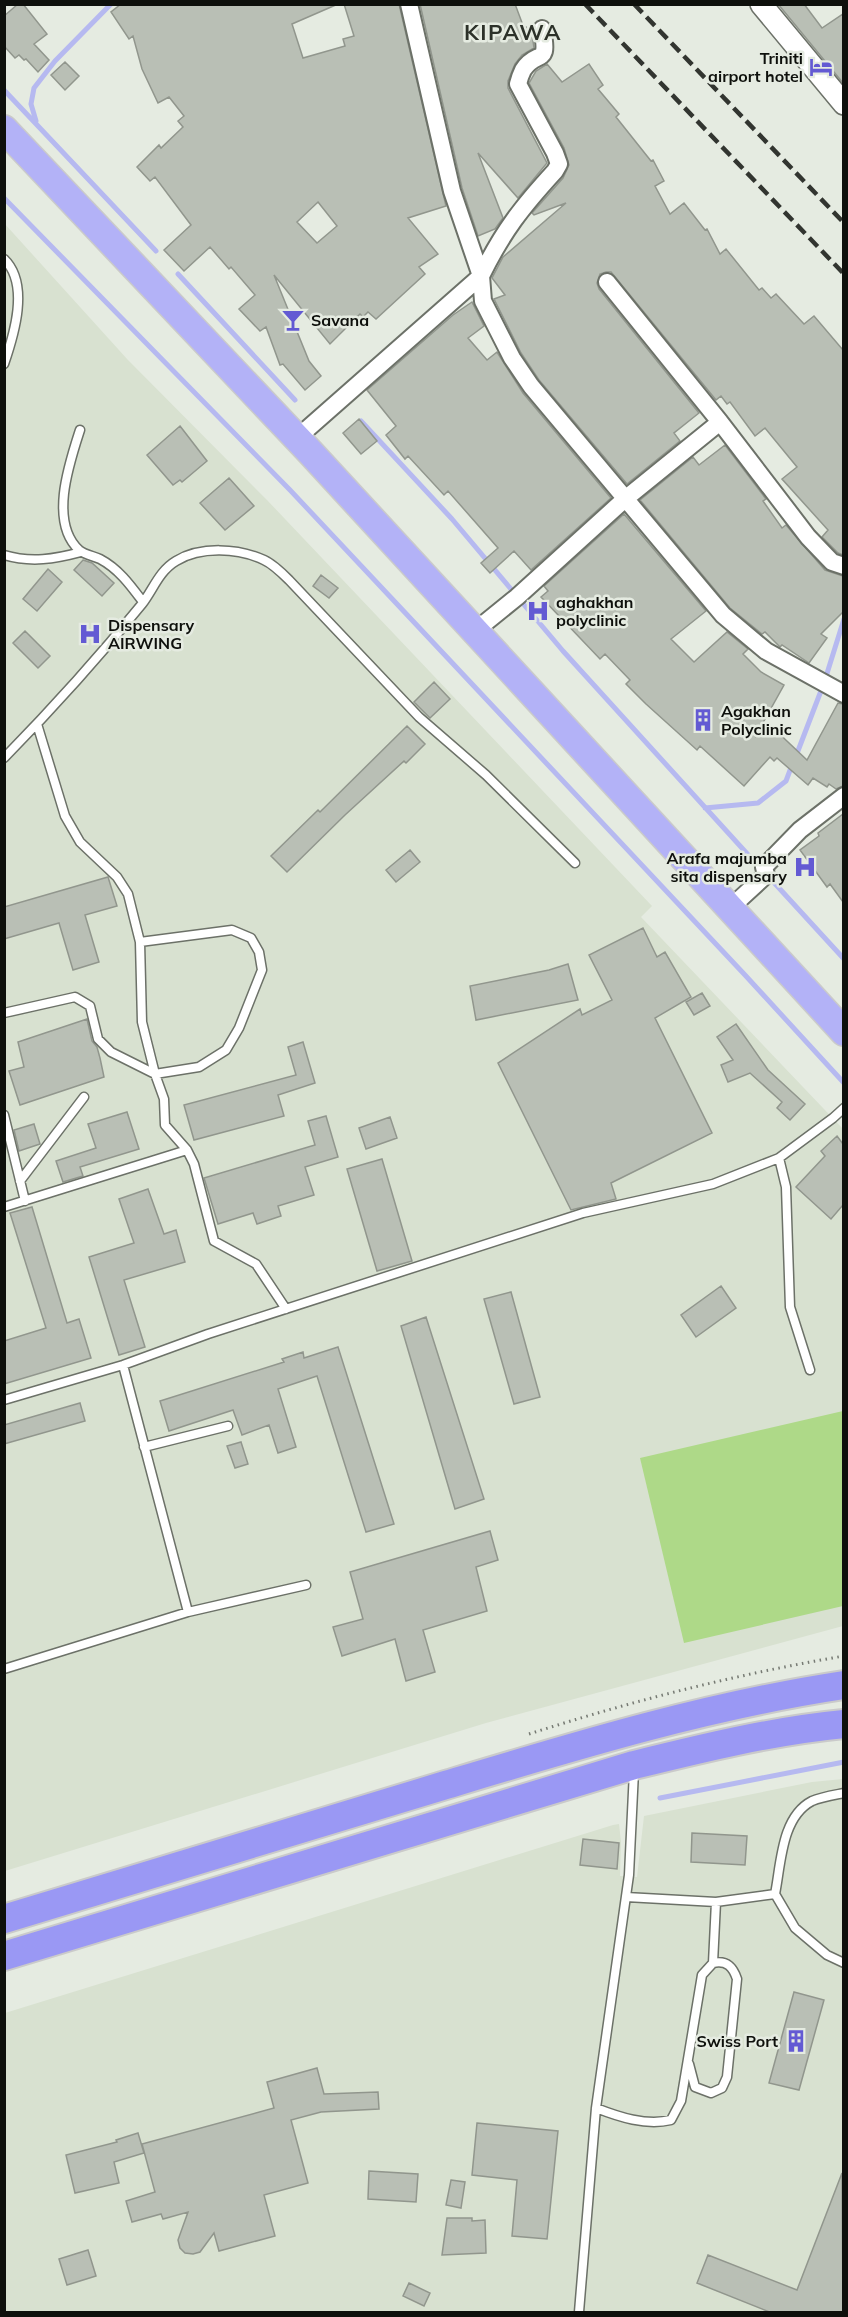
<svg xmlns="http://www.w3.org/2000/svg" width="848" height="2317" viewBox="0 0 848 2317" font-family="Mulish,sans-serif">
<style>
.built{fill:#d8e1d0}
.green{fill:#aed988}
.lines{fill:none;stroke-linecap:round;stroke-linejoin:round}
.stream{stroke:#b6b9f0;stroke-width:5}
.building{fill:#b9bfb5;stroke:#91968d;stroke-width:1.5;fill-rule:evenodd}
.service-casing{stroke:#6c7168;stroke-width:11}
.minor-casing{stroke:#6c7168;stroke-width:20}
.tertiary-casing{stroke:#6c7168;stroke-width:24}
.primary-casing{stroke:#cacaca;stroke-width:30}
.trunk-casing{stroke:#cacaca;stroke-width:32}
.path{stroke:#767a73;stroke-width:3;stroke-dasharray:1.5 4.5;stroke-linecap:butt}
.service{stroke:#fff;stroke-width:8}
.minor{stroke:#fff;stroke-width:16}
.tertiary{stroke:#fff;stroke-width:21}
.primary{stroke:#b3b2f7;stroke-width:27}
.trunk{stroke:#9a98f4;stroke-width:28}
.rail{stroke:#323530;stroke-width:4.5;stroke-dasharray:12 6;stroke-linecap:butt}
.labels{text-anchor:middle;dominant-baseline:central;stroke-width:5;stroke-linejoin:round;paint-order:stroke}
.poi-label{font-size:16px;font-weight:bold;fill:#0e100c;stroke:#e5ebe1;text-anchor:start}
.district-label{font-size:22px;font-weight:bold;letter-spacing:1.5px;fill:#2c3129;stroke:#e5ebe1}
</style>
<rect width="100%" height="100%" fill="#e5ebe1"/>
<!-- built -->
<path class="built" d="M4,223L128,360L267,500L652,906L641,917L844,1130L843,1626L486,1723L5,1871Z
M843,1779V2312H5V2013L613,1825L619,1824L621,1842L620,1876L637,1877L644,1816L812,1782Z"/>
<!-- green -->
<path class="green" d="M843,1411V1606L684,1643L640,1458Z"/>
<g class="lines">
<!-- stream -->
<path class="stream" d="M4,90L156,251
M36,121L31,104L34,88L55,61L111,4
M4,198L290,490L745,975L844,1083
M178,274L295,400
M361,421L452,519L563,651L761,869
M796,756L824,683L844,619
M705,808L758,803L786,781L792,765
M768,876L844,959
M660,1798L844,1762"/>
</g>
<!-- building -->
<path class="building" d="M18,4H23L47,34L34,44L49,60L38,72L26,59L24,60L19,55L15,58L4,46V16Z
M121,4H338L292,24L303,58L345,46L343,39L354,36L344,4H399L446,206L408,218L438,254L419,267L425,274L376,319L368,312L363,317L360,314L330,344L274,275L309,361L321,376L305,390L283,364L280,365L266,327L260,331L239,309L255,295L231,267L229,269L210,247L184,271L164,250L191,225L155,177L150,181L137,167L159,145L161,148L183,127L178,121L184,116L169,97L158,103L142,69L133,36L129,39L111,12ZM318,202L337,226L317,243L297,222Z
M420,4H515L524,28L526,27L530,35L532,34L534,48L522,55L515,64L508,81V88L547,163L518,198L478,153L503,218L495,229L478,236L462,188Z
M778,4H804L822,28L843,14V83Z
M65,62L79,76L65,90L51,75Z
M547,64L562,82L589,64L603,85L598,89L619,114L616,117L651,161L653,160L664,181L655,186L670,214L684,203L705,230L707,229L720,254L726,249L759,290L762,288L771,298L776,294L804,324L814,316L843,350V555L838,553L822,537L828,530L782,479L797,467L765,428L755,436L730,402L727,404L721,396L716,400L611,272H606L600,274L597,283L599,289L699,413L674,433L680,441L627,484L539,380L521,353L494,299L505,295L492,278L503,257L566,203L534,215L532,213L563,178L569,165L564,148L529,83L536,71Z
M472,302L484,326L468,338L487,360L497,352L523,393L611,498L531,570L514,551L490,573L481,563L498,548L448,491L444,495L408,456L405,459L386,435L396,426L367,390L453,315Z
M359,419L377,441L361,454L343,433Z
M180,426L207,461L182,482L180,480L173,485L147,455Z
M725,445L766,499L763,501L782,528L786,525L825,570L843,576V612L821,634L827,638L809,663L782,645L780,647L765,632L762,634L730,608L640,500L693,457L699,465Z
M229,478L254,506L225,530L200,503Z
M624,514L706,611L671,639L694,662L727,632L748,649L743,654L761,672L784,685L755,737L770,725L807,760L838,703L843,704V786L836,789L829,784L827,787L813,778L808,785L777,758L774,761L770,757L744,786L700,746L697,750L646,704L626,684L630,680L605,654L600,659L541,597L548,591L544,586Z
M83,560L92,563L114,583L102,596L74,570Z
M48,569L62,582L37,611L23,599Z
M321,575L338,588L329,598L313,586Z
M25,631L50,656L38,668L13,643Z
M434,682L450,699L430,718L414,702Z
M407,726L425,744L406,763L404,761L345,815L287,872L271,856L318,810L320,812Z
M843,814V902L830,884L827,887L800,850L819,836L818,833Z
M410,850L420,862L396,882L386,870Z
M108,877L117,906L85,915L99,962L73,970L59,923L4,939V907Z
M643,928L657,957L665,952L691,997L655,1018L712,1133L611,1183L616,1199L571,1210L498,1063L580,1009L582,1015L612,1000L589,955Z
M568,964L578,1000L476,1020L470,986L549,970Z
M702,993L710,1006L694,1015L686,1002Z
M87,1019L92,1041L97,1047L100,1058L104,1077L20,1105L9,1071L24,1067L18,1042Z
M736,1024L768,1070L805,1104L790,1120L777,1108L782,1102L750,1073L728,1082L721,1065L733,1060L717,1037Z
M303,1042L315,1083L278,1095L284,1116L194,1140L184,1105L296,1075L288,1047Z
M127,1112L139,1149L80,1167L83,1176L63,1182L56,1161L96,1148L88,1124Z
M326,1116L338,1157L305,1167L314,1195L278,1206L281,1216L257,1224L253,1213L218,1224L204,1178L315,1145L308,1121Z
M390,1117L397,1138L366,1149L359,1128Z
M34,1124L40,1144L19,1151L14,1130Z
M837,1136L843,1144V1205L831,1219L796,1187L825,1156L821,1151Z
M382,1159L412,1261L377,1271L347,1169Z
M148,1189L164,1234L176,1230L185,1262L124,1280L145,1347L119,1355L89,1257L134,1243L119,1199Z
M32,1207L67,1323L79,1319L91,1358L4,1384V1341L46,1328L10,1213Z
M721,1286L736,1308L696,1337L681,1315Z
M511,1292L540,1397L514,1404L484,1299Z
M426,1317L484,1499L455,1509L401,1326Z
M338,1347L394,1524L366,1532L317,1376L278,1389L296,1447L278,1453L269,1425L242,1435L233,1410L169,1431L160,1401L284,1362L282,1359L303,1352L304,1358Z
M80,1403L85,1421L4,1444V1425Z
M241,1442L248,1464L235,1468L227,1446Z
M490,1531L498,1560L476,1567L487,1611L423,1630L435,1672L406,1681L395,1639L342,1656L333,1627L363,1619L350,1572Z
M692,1833L747,1836L745,1865L691,1862Z
M583,1839L619,1843L617,1869L580,1865Z
M794,1992L824,2000L799,2090L769,2083Z
M317,2068L324,2094L378,2092L379,2109L321,2112L291,2120L308,2183L264,2195L275,2236L219,2251L214,2233L200,2252L193,2254L185,2253L180,2248L178,2240L188,2212L163,2219L161,2214L132,2222L126,2201L155,2192L142,2144L274,2108L267,2082Z
M477,2123L558,2131L547,2239L512,2236L517,2180L472,2175Z
M138,2133L144,2153L114,2162L119,2183L75,2193L66,2155L117,2142L116,2140Z
M369,2171L418,2174L416,2202L368,2199Z
M842,2173L843,2313H772L697,2283L708,2255L797,2290Z
M451,2180L465,2182L461,2208L446,2205Z
M447,2218H472V2221L485,2220L486,2253L442,2255Z
M88,2250L96,2276L67,2285L59,2259Z
M409,2283L430,2293L424,2306L403,2296Z"/>
<g class="lines">
<!-- service casing -->
<g class="service-casing">
<path id="service" d="M4,259C30,284 14,335 4,364
M80,430C69,464 49,522 79,550C85,555 94,556 100,559C119,569 131,586 143,602
M4,555C31,563 55,559 81,552
M37,724L65,816L80,842L117,877L128,894L140,942L142,1022L155,1074L164,1099L165,1125L187,1150L194,1164L214,1241L256,1264L286,1309
M4,758C52,709 99,657 142,604C153,590 159,571 176,561C201,546 238,548 264,560C273,564 282,573 289,580L419,717L486,775L575,863
M4,1013L75,997L90,1006L98,1039L111,1052L155,1074L199,1067L226,1050L239,1028L262,970L259,952L251,938L232,930L140,942
M4,1115L25,1201
M779,1158L786,1187L790,1307L810,1370
M20,1181L84,1097
M4,1207L187,1150
M123,1365L188,1612
M4,1400L123,1365L208,1334L583,1213L713,1184L779,1158L833,1118L844,1108
M144,1447L228,1426
M4,1669L188,1612L306,1585
M775,1894L795,1928L827,1955L844,1963
M626,1897L716,1902L775,1894C781,1865 781,1817 812,1801C821,1797 834,1795 844,1793
M689,2064L695,2087L711,2093L722,2088L727,2077L737,1979C733,1967 727,1960 713,1963
M596,2108C619,2117 646,2126 671,2120L681,2101L702,1975L713,1963L716,1902
M579,2312L596,2108L629,1875L634,1771"/>
</g>
<!-- minor casing -->
<g class="minor-casing">
<path id="minor" d="M409,4L452,191L481,276L483,301L512,358L531,386L723,615L766,651L844,694
M607,282L720,422L808,537L832,562L844,566
M297,438L481,276C503,231 522,207 555,171L559,164L555,153L518,84C519,80 521,74 523,70C537,48 550,68 542,29
M475,631L517,597L625,499L720,422
M729,909L766,875L764,867L800,830L844,796"/>
</g>
<!-- tertiary casing -->
<g class="tertiary-casing">
<path id="tertiary" d="M761,4L844,104"/>
</g>
<!-- primary casing -->
<g class="primary-casing">
<path id="primary" d="M4,129L310,452L844,1032"/>
</g>
<!-- trunk casing -->
<g class="trunk-casing">
<path id="trunk" d="M4,1919C149,1874 294,1830 439,1787C572,1747 705,1706 844,1685
M4,1956L634,1765C703,1748 772,1731 844,1724"/>
</g>
<!-- path -->
<path class="path" d="M529,1734C632,1701 737,1674 844,1656"/>
<!-- service -->
<use href="#service" class="service"/>
<!-- minor -->
<use href="#minor" class="minor"/>
<!-- tertiary -->
<use href="#tertiary" class="tertiary"/>
<!-- primary -->
<use href="#primary" class="primary"/>
<!-- trunk -->
<use href="#trunk" class="trunk"/>
<!-- rail -->
<path class="rail" d="M585,4L844,274
M634,4L844,223"/>
</g>
<!-- icons -->
<defs>
<g id="hotel-bare" transform="scale(1.8)"><path d="M-6-4.5h1.5V1H6V5H4.5V3h-9V5H-6ZM-4 0a1.8 1.8 0 1 1 3.6 0ZM.5 0V-2.5h3Q6-2.5 6 0Z" fill="#635ad3" stroke="#e5ebe1" stroke-width="2.5" paint-order="stroke"/></g>
<g id="bar-bare" transform="scale(1.8)"><path d="M-6-5H6L.8 .8V4.5H3.5V6h-7V4.5H-.8V.8Z" fill="#635ad3" stroke="#e5ebe1" stroke-width="2.5" paint-order="stroke"/></g>
<g id="hospital-bare" transform="scale(1.8)"><path d="M-5-5h3v3.5h4V-5h3V5h-3V1.5h-4V5h-3Z" fill="#635ad3" stroke="#e5ebe1" stroke-width="2.5" paint-order="stroke"/></g>
<g id="building-bare" transform="scale(1.8)"><path d="M-4-6H4V6H1V3H-1V6H-4ZM-2.5-4.3h1.7v1.8h-1.7ZM.8-4.3h1.7v1.8H.8ZM-2.5-1h1.7V.8h-1.7ZM.8-1h1.7V.8H.8Z" fill="#635ad3" stroke="#e5ebe1" stroke-width="2.5" paint-order="stroke"/></g>
</defs>
<g fill-rule="evenodd">
<use href="#hotel-bare" x="821" y="67"/>
<use href="#bar-bare" x="293" y="320"/>
<use href="#hospital-bare" x="538" y="611"/>
<use href="#hospital-bare" x="90" y="634"/>
<use href="#building-bare" x="703" y="720"/>
<use href="#hospital-bare" x="805" y="867"/>
<use href="#building-bare" x="796" y="2041"/>
</g>
<g class="labels">
<!-- poi labels -->
<g class="poi-label">
<text x="803" y="58" text-anchor="end">Triniti<tspan x="803" dy="18">airport hotel</tspan></text>
<text x="311" y="320">Savana</text>
<text x="556" y="602">aghakhan<tspan x="556" dy="18">polyclinic</tspan></text>
<text x="108" y="625">Dispensary<tspan x="108" dy="18">AIRWING</tspan></text>
<text x="721" y="711">Agakhan<tspan x="721" dy="18">Polyclinic</tspan></text>
<text x="787" y="858" text-anchor="end">Arafa majumba<tspan x="787" dy="18">sita dispensary</tspan></text>
<text x="778" y="2041" text-anchor="end">Swiss Port</text>
</g>
<!-- district labels -->
<g class="district-label">
<text x="513" y="32">KIPAWA</text>
</g>
</g>
<!-- border -->
<rect width="848" height="2317" fill="none" stroke="#0e100c" stroke-width="12"/>
</svg>
